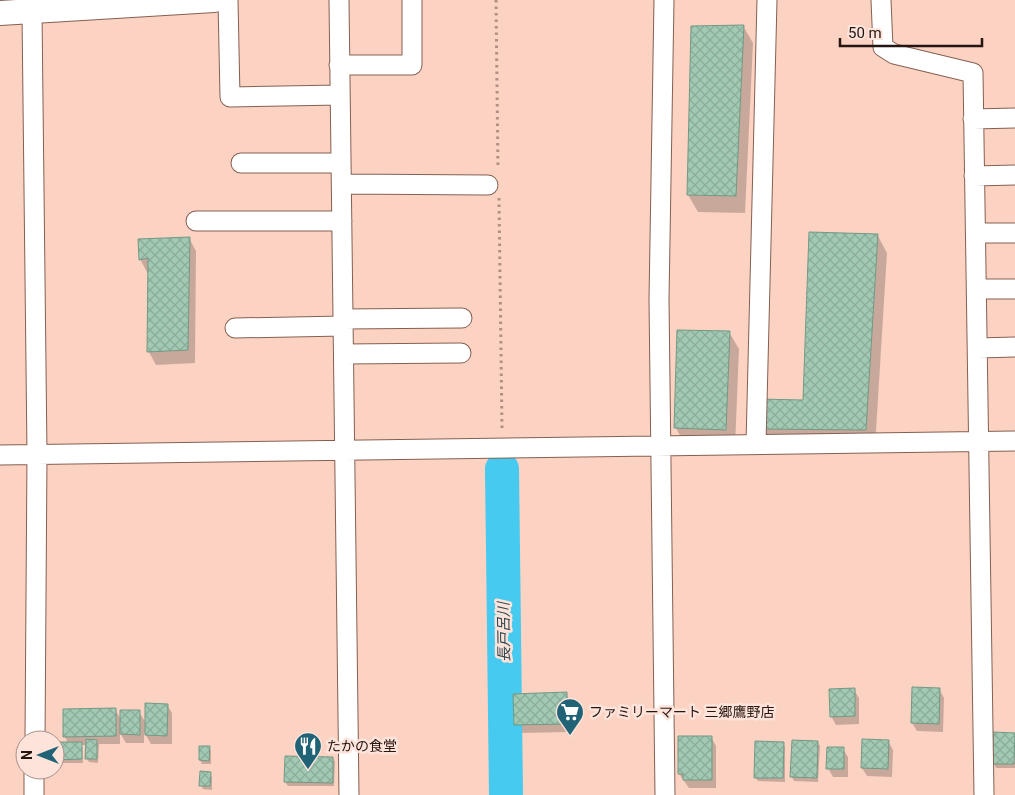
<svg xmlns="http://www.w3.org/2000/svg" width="1015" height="795" viewBox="0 0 1015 795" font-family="Roboto,'Noto Sans JP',sans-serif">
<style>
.shadow{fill:#0003}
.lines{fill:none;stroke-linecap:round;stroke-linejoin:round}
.river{stroke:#46caef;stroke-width:34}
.building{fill:url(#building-cross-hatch);stroke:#739984}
.minor-casing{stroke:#846052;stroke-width:21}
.major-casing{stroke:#846052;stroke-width:26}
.path{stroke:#b09084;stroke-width:3;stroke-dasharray:2.5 4;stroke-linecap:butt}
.minor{stroke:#fff;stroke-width:19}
.major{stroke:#fff;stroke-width:24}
.labels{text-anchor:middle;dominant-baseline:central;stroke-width:5;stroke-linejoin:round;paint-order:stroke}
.poi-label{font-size:14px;fill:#251611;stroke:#fde3da;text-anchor:start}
.water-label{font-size:15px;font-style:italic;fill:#2d4851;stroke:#fde3da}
</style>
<defs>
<pattern id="building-cross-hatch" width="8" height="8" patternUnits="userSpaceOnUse" patternTransform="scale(1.25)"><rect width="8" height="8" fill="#a1c9b3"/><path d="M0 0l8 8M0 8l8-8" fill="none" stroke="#8aac99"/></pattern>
</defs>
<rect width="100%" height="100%" fill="#fcd2c3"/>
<!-- shadow -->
<path class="shadow" d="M743,26L753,43L745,213L698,212L688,195Z
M878,236L887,253L875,447L769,445L759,428L804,402Z
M189,238L196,251L195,363L156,365L149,352V272H147L140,259Z
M729,332L739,349L735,447L685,445L676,428Z
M939,689L944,698L943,732L917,731L912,723Z
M854,690L859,698V724L836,725L831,716Z
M566,694L571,702V732L520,733L515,724Z
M167,705L172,713V744H151L144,732V743H126L120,733V744H99L98,763L89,762L87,759V745H82L83,763H55V743H68L65,737L115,709L121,720L139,712L146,723Z
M995,733L1015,734V768H996L994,764Z
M711,737L716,746V788H689L679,774Z
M888,741L893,750L892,777L867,776L862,768Z
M817,742L820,746L818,782L794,781L792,777Z
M783,743L785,747V782L758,781L755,777Z
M201,747H209L211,751V764H202L200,760Z
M843,749L848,757V777H833L828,768Z
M333,758L335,762L334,786H288L285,782Z
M210,773L212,777V790L203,789L201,785Z"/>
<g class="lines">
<!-- river -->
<path class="river" d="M502,469L506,795"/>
</g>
<!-- building -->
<path class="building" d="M744,25L736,196L687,195L691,26Z
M809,232L878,234L866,430L758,429V399L803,400Z
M190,237L188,350L147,352L148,258L139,260L138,239Z
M677,330L730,331L726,430L674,428Z
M912,687L940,688L939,724L911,723Z
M855,688V716L830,717L829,689Z
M567,692V724L514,725L513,694Z
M145,703L168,704L167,736L145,735Z
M116,708V736L63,737V709Z
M120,710H140V735L120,734Z
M993,732L1015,733L1014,764H992Z
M678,736H712V780H683V774H678Z
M86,739L97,740V759H85Z
M862,739L889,740L888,769L861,768Z
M792,740L818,741L817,778L790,777Z
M755,741L784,742L783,778H754Z
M55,742H82V759L55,760Z
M199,746H210L209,761L199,760Z
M827,747H844V769H826Z
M285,756L333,757V783L284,782Z
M200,771L211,772L210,786H199Z"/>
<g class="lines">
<!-- minor casing -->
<g class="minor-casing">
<path id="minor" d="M228,0L230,97L340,95
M339,0L349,795
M664,0L659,300L665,795
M881,0L883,47L894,54L973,73L984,795
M32,12L37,454L35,740
M339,65H412V0
M973,119L1015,118
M241,163H341
M974,176L1015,175
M342,184L488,185
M196,221H342
M976,233H1015
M977,289H1015
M343,319L462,318
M235,328L343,326
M978,348L1015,347
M344,354L461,353
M756,444L767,0
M0,455L1015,441
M34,795V770"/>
</g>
<!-- major casing -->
<g class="major-casing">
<path id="major" d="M0,13L214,0"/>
</g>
<!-- path -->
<path class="path" d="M496,0L498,169
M499,198L502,429"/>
<!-- minor -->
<use href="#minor" class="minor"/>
<!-- major -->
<use href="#major" class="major"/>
</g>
<!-- icons -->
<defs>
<g id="supermarket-pin" transform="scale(1.4375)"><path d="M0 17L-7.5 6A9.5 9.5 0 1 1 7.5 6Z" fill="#216376" stroke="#fde3da"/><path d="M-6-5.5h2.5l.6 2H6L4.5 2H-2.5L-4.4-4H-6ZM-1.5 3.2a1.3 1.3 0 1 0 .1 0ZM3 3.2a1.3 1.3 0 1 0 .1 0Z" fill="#fff"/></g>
<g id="restaurant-pin" transform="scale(1.4375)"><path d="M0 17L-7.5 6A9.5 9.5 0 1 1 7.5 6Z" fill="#216376" stroke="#fde3da"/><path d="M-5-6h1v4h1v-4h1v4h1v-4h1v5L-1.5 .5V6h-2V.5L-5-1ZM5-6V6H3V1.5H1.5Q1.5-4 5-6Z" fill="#fff"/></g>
</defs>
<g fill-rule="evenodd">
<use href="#supermarket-pin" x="570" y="712"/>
<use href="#restaurant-pin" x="308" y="746"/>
</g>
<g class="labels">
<!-- poi labels -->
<g class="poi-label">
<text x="589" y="712">ファミリーマート 三郷鷹野店</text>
<text x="327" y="746">たかの食堂</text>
</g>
<!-- water labels -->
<g class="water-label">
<text transform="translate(504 632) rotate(-91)">長戸呂川</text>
</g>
</g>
<!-- north arrow -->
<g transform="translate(40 755) rotate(270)"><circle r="24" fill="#fde3da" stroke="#a7918a"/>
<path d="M0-4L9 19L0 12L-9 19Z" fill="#216376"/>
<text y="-8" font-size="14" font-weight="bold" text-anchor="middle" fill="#251611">N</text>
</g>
<!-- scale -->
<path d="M840 38v8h142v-8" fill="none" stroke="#251611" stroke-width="2.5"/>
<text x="848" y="38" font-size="15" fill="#251611" stroke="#fde3da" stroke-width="4" paint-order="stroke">50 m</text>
</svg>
